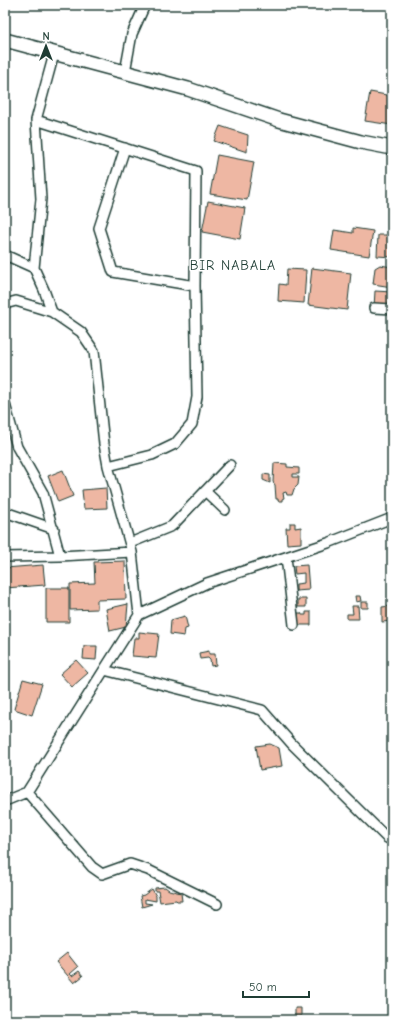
<svg xmlns="http://www.w3.org/2000/svg" width="397" height="1025" viewBox="0 0 397 1025" font-family="'Comic Neue',sans-serif">
<style>
.building{fill:#eeb7a3;stroke:#1f3d34}
.lines{fill:none;stroke-linecap:round;stroke-linejoin:round}
.street-casing{stroke:#1f3d34;stroke-width:12}
.secondary-casing{stroke:#1f3d34;stroke-width:16}
.street{stroke:#fff;stroke-width:9}
.secondary{stroke:#fff;stroke-width:13}
.labels{text-anchor:middle;dominant-baseline:central;stroke-width:3;stroke-linejoin:round;paint-order:stroke}
.quarter-label{font-size:14px;letter-spacing:1px;fill:#1f3d34;stroke:#fff}
</style>
<rect width="100%" height="100%" fill="#fff"/>
<filter id="ink" filterUnits="userSpaceOnUse"><feTurbulence type="fractalNoise" baseFrequency=".025" numOctaves="2"/><feDisplacementMap in="SourceGraphic" scale="8" xChannelSelector="R" yChannelSelector="G"/><feConvolveMatrix kernelMatrix="1 2 1 2 8 2 1 2 1" color-interpolation-filters="sRGB"/></filter>
<g filter="url(#ink)">
<!-- building -->
<path class="building" d="M370,92L392,96V125L365,121Z
M220,126L248,135L247,152L214,141Z
M217,155L254,162L247,200L210,194Z
M208,201L245,208L240,239L202,232Z
M353,228L373,231L369,256L331,250L334,230L353,233Z
M378,235H392V257L377,256Z
M380,265L392,267V287L373,284L375,268Z
M312,268L351,273L347,310L308,305Z
M287,269L306,270L304,303L278,301L279,284L286,285Z
M375,291L392,292V308L374,307Z
M274,463L287,464V467L299,468V474H293V477H299L298,485L294,489L292,495H287L286,492L283,493L284,498L282,499V501H278V499H276L275,485L273,482Z
M63,470L73,496L58,502L48,476Z
M263,474L270,475V483L263,480Z
M106,488L107,508L84,509L82,490Z
M290,523H295V528L301,527V543L287,544L286,528H290Z
M125,561L126,599L97,600V609L70,610V584L95,583L94,562Z
M43,565L45,585L5,588V568Z
M307,565L309,590L296,591V584L304,583V573L295,574L294,566Z
M46,588H69V622H46Z
M355,596H360L361,601L356,602Z
M298,599H306V607H298Z
M361,602H368V608H361Z
M128,604L126,627L110,631L106,609Z
M352,606H358L359,619H347V614H353Z
M390,606V611H392V621L382,622V607Z
M306,612H311V625H298V613H301L302,615H306Z
M185,616L188,628L185,629L184,636L170,634L171,620Z
M139,632L159,634L156,658L132,656L134,638H139Z
M84,646H97L96,660L83,659Z
M209,651V654H215L216,665L211,666L210,660L208,658L200,659L199,653Z
M76,660L88,673L72,687L60,674Z
M23,679L42,684L32,715L14,709Z
M270,744L279,748L282,766L260,770L256,746Z
M165,887L169,890L181,893L182,901H177L176,900L160,902L158,891H155V888Z
M152,889L156,896V901L145,899V903L152,904L142,907L140,896L144,895Z
M67,953L78,967L70,974L72,976L79,971L83,976L74,983L56,962Z
M295,1008H301V1017H295Z"/>
<g class="lines">
<!-- street casing -->
<g class="street-casing">
<path id="street" d="M125,72L132,34L145,5
M36,120L196,171L195,286L197,397L192,424L175,444L152,455L108,466
M125,148L99,228L113,272L195,286
M5,255L34,268
M5,304L16,301L52,312L81,332L94,351L104,444L108,466L132,552L139,615L104,670
M374,308L392,309
M52,312L44,290L34,268L41,199L36,120L54,54
M5,404L17,447L43,493L60,556
M205,491L225,510
M5,512L54,529
M130,543L172,526L230,465
M5,557L60,556L132,552
M286,557L294,625
M139,615L207,583L328,543L392,518
M5,801L27,792
M217,904L148,870L130,864L102,874L92,867L27,792L104,670L262,710L292,744L387,838L392,840"/>
</g>
<!-- secondary casing -->
<g class="secondary-casing">
<path id="secondary" d="M5,40L188,89L279,120L361,142L392,148"/>
</g>
<!-- street -->
<use href="#street" class="street"/>
<!-- secondary -->
<use href="#secondary" class="secondary"/>
</g>
</g>
<g class="labels">
<!-- quarter labels -->
<g class="quarter-label">
<text x="233" y="265">BIR NABALA</text>
</g>
</g>
<!-- margin -->
<rect width="397" height="1025" fill="none" stroke="#fff" stroke-width="20"/>
<rect x="10" y="10" width="377" height="1005" fill="none" stroke="#1f3d34" stroke-width="1.5" filter="url(#ink)"/>
<!-- north arrow -->
<g transform="translate(46 46)" stroke="#ffffff" stroke-width="3" paint-order="stroke">
<path d="M0-3L7 15L0 10L-7 15Z" fill="#1f3d34"/>
<text y="-6" font-size="11" font-weight="bold" text-anchor="middle" fill="#1f3d34">N</text>
</g>
<!-- scale -->
<path d="M243 991v6h66v-6" fill="none" stroke="#1f3d34" stroke-width="2"/>
<text x="249" y="991" font-size="12" fill="#1f3d34" stroke="#ffffff" stroke-width="3" paint-order="stroke">50 m</text>
</svg>
